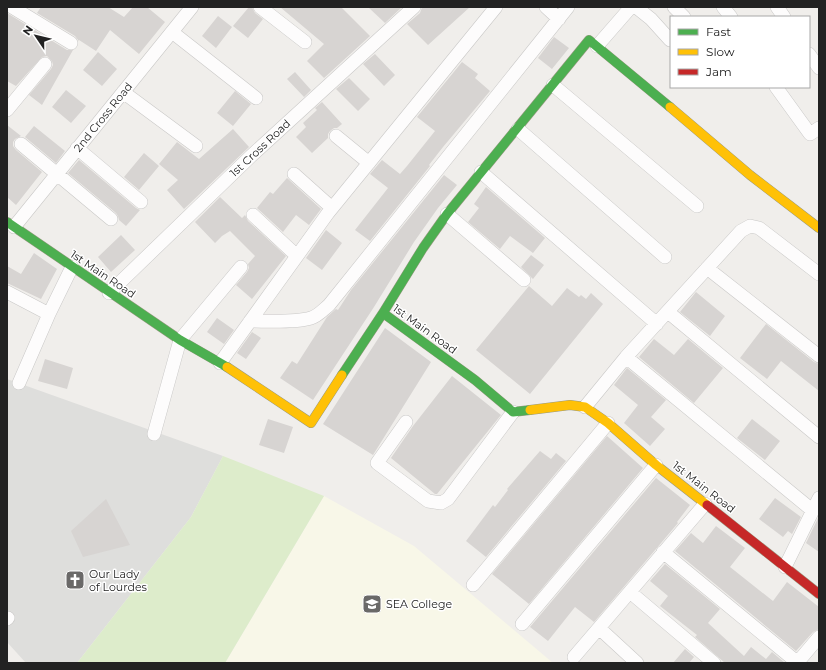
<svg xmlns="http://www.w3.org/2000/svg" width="826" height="670" viewBox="0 0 826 670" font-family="Montserrat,sans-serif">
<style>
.education{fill:#f8f7e8}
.religious{fill:#dededc}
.grass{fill:#ddeccb}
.building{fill:#d7d4d2}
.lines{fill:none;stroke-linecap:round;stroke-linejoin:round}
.street-casing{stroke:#c9c8c7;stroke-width:14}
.fast-casing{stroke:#999a82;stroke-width:10}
.slow-casing{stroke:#999a82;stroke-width:10}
.jam-casing{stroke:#999a82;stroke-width:10}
.street{stroke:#fdfcfc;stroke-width:13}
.fast{stroke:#4caf50;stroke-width:9}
.slow{stroke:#ffc107;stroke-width:9}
.jam{stroke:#c62828;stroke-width:9}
.labels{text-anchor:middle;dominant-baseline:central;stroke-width:3;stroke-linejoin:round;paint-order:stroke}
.street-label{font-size:11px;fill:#222;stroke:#fff}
.poi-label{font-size:11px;fill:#222;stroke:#fff;text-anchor:start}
</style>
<rect width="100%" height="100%" fill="#f0eeeb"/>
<!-- education -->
<path class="education" d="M324,496L414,546L553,663H225Z"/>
<!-- religious -->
<path class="religious" d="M7,379L223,456L191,517L77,663H26L7,642Z"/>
<!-- grass -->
<path class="grass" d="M223,456L324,496L225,663H77L191,517Z"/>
<!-- building -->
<path class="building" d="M41,7H108L124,17L133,7H147L165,22L139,54L110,30L96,51L79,40V41L75,36L37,13Z
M249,7H252L255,13L263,19L248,38L233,26Z
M280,7H341L370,36L324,78L307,61L324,44Z
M368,7H402L385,23Z
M422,7H470L428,45L407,24L420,13Z
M7,13L67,50H73L42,105L29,95L51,69L53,65L52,61L47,56L42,57L16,86L7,81Z
M218,16L232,27L216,48L202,36Z
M554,37L569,48L552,69L538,58Z
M98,52L117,69L102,86L83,70Z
M375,54L395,75L384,86L363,64Z
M462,62L478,74L475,78L490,91L443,147L429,165L430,166L370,241L355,230L388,188L370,174L382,160L400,174L407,166L435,131L417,117Z
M295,72L311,90L304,97L287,79Z
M349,78L370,99L358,111L336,89Z
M66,90L86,106L71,123L52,107Z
M235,91L251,104L233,126L217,113Z
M322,102L342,124L337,128H334L330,131L328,134V138L312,153L296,137L306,127L303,123L317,110L315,108Z
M7,125L21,136L15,139L13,142V146L16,150L42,172L16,205L7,197Z
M34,126L65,151L56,163L25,137Z
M233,129L249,147L184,209L167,190L178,180L159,164L177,142L199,159Z
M144,153L159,166L139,190L124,177Z
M79,160L136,208L140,210L126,226L119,220L118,216L116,213L68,173Z
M444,175L457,185L438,208L414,242L374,307L313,400L280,378L292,361L297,364L327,317L336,309L338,310L351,290Z
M287,178L321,209L309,225L296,215L283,232L257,208L270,192L273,194Z
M486,187L545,238L533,253L510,236L500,249L468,222L479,208L474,204Z
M220,197L242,218L245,215L248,221L286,256L252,299L236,285L247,272L249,268L248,264L255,256L230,231L222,236L215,243L195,222Z
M326,230L342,243L322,270L306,258Z
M121,235L135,250L111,272L98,257Z
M34,253L57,269L41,299L7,283V266L21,274Z
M531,255L544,265L533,279L521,267Z
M529,286L552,306L567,288L579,297L581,295L586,299L591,293L603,304L530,394L476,350Z
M696,292L725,316L710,336L680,312Z
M217,318L234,330L224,344L207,332Z
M766,324L814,362L819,364V391L781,361L767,379L740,358Z
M385,328L431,362L373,455L323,424Z
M252,332L261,338L246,359L237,353Z
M654,339L674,355L688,339L723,368L694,403L639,357Z
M45,359L73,368L67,389L38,381Z
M627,368L666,400L651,417L665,429L650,446L624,423L638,405L614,385Z
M452,376L501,415L437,494H435L391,458L413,426Z
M268,419L293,427L284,453L259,445Z
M752,419L780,441L765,460L737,438Z
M607,436L643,468L529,604L492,574Z
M540,451L551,459L556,453L566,461L486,557L466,541L493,505L495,507L508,490L507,489Z
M656,478L690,505L677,522L678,523L594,622L575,607L548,641L530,627Z
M775,498L801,517L792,534L788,531L783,537L759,519Z
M106,499L130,545L83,557L71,531Z
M819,516V552L806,543Z
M716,526L745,548L730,567L773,601L787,582L819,607V629L813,632L796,651L675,551L691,533L703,543Z
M665,564L720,609L708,623L744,656L751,647L766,659L772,652L785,663H725L695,637L697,635L660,606L668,596L650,581Z
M685,649L694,657L689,663H673Z"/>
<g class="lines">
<!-- street casing -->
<g class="street-casing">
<path id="street" d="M12,7L71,43
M260,7L305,42
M546,7L559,19
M636,7L651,19L670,40L671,39
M674,7L684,17
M723,7L731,17
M777,7L784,17
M172,32L256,98
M597,46L631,7
M809,54L819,68
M553,85L697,206
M776,87L810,134L819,128
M123,92L196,146
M7,110L45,64
M518,129L665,257
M336,136L369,163
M21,144L111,219
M77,148L141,202
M481,172L657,324
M294,174L332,208
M447,214L524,280
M253,215L297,256
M14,227L192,7
M707,268L819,356
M7,292L49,314
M109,293L251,156L414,7
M668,312L819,437
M250,321C267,321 295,323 311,318C318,316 323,310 329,305L568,7
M626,357L812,510
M220,363L328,213L496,7
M19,383L49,314L72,267
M585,407L626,357L741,231L750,226L759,228L819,274
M406,422L377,463L428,501L441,503L448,499L513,412
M154,434L180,340L241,267
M663,552L798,663
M785,567L819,498
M473,585L608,423
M630,592L714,663
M7,619L8,618
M522,624L656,465
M599,628L637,663
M574,657L705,504
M797,663L819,637"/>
</g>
<!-- fast casing -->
<g class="fast-casing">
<path id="fast" d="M7,222L180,340L227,367
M383,313L423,248L447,214L589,40L670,107
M342,375L383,313L475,380L513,412L530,410"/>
</g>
<!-- slow casing -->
<g class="slow-casing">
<path id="slow" d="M670,107L750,175L819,228
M227,367L311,423L342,375
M530,410L570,405L585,407L608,423L656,465L707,505"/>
</g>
<!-- jam casing -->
<g class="jam-casing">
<path id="jam" d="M707,505L819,594"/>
</g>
<!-- street -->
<use href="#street" class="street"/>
<!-- fast -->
<use href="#fast" class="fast"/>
<!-- slow -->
<use href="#slow" class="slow"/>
<!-- jam -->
<use href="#jam" class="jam"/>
</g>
<!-- icons -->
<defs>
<g id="church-square" transform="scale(1)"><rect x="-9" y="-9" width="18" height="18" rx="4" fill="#6a6968" stroke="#fff"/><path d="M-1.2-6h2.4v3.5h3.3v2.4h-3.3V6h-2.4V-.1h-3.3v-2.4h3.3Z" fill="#fff"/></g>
<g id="university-square" transform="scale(1)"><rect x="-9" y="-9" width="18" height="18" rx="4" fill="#6a6968" stroke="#fff"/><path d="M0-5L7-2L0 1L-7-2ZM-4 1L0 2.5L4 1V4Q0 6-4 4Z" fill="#fff"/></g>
</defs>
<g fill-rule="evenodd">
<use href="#church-square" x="75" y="580"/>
<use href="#university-square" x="372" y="604"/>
</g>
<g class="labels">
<!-- street labels -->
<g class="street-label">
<text transform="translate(103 117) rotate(-51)">2nd Cross Road</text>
<text transform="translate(260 148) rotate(-43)">1st Cross Road</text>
<text transform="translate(103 274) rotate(34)">1st Main Road</text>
<text transform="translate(425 329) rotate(36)">1st Main Road</text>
<text transform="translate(704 487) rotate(38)">1st Main Road</text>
</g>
<!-- poi labels -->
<g class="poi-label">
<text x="89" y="574">Our Lady<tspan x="89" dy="13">of Lourdes</tspan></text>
<text x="386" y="604">SEA College</text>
</g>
</g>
<!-- border -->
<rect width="826" height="670" fill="none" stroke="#222222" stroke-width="16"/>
<!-- legend -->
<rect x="670" y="16" width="140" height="72" fill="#ffffff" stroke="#a7a7a7"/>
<rect x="678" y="29" width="20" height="6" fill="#4caf50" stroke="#a7a7a7"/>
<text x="706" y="36" font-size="12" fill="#222222">Fast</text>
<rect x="678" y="49" width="20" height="6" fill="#ffc107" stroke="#a7a7a7"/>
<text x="706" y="56" font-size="12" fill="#222222">Slow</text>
<rect x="678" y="69" width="20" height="6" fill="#c62828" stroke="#a7a7a7"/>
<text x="706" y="76" font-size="12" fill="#222222">Jam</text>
<!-- north arrow -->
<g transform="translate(36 36) rotate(305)" stroke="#ffffff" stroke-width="3" paint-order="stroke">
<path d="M0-3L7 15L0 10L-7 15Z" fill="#222222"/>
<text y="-6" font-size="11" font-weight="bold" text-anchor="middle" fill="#222222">N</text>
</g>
</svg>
